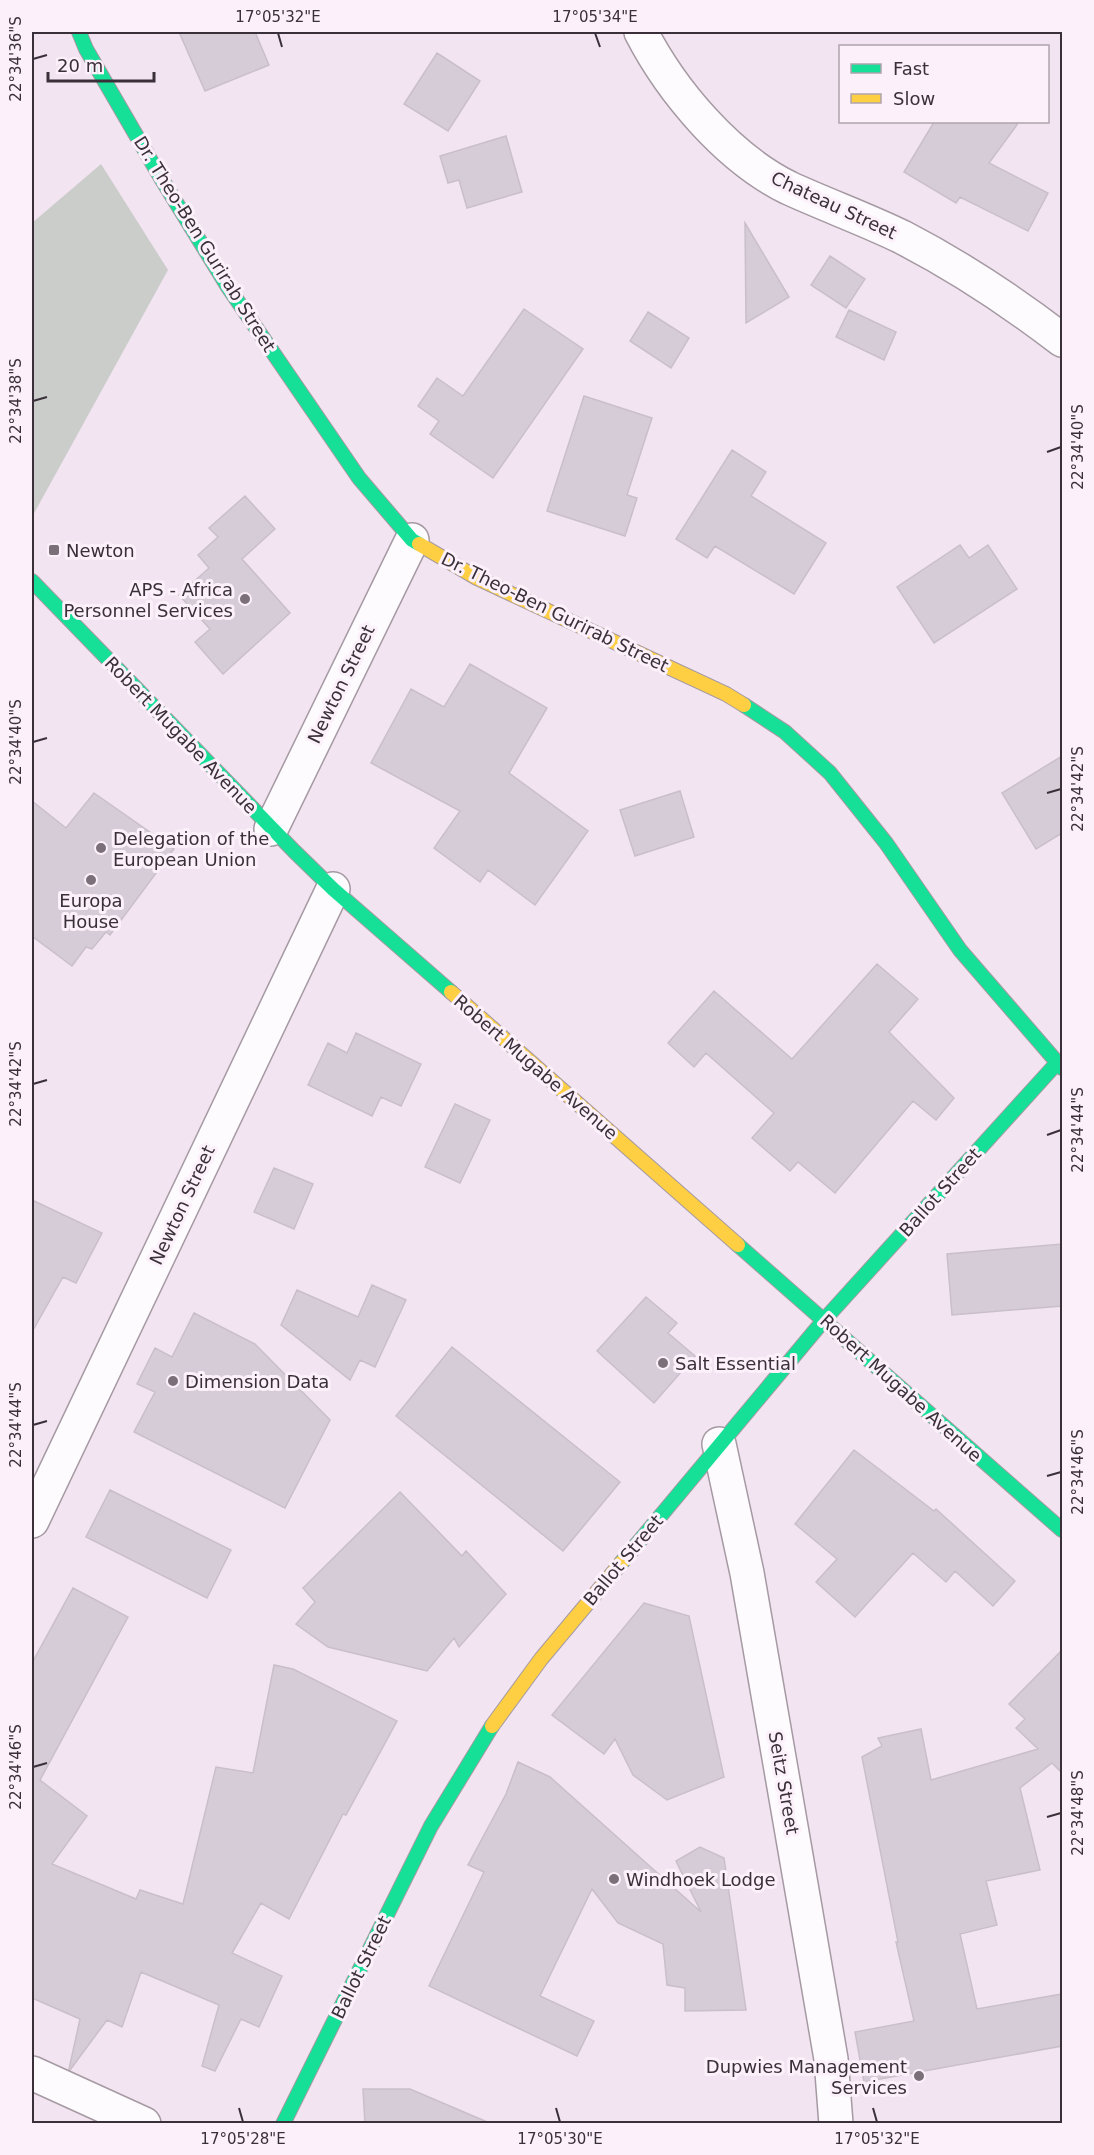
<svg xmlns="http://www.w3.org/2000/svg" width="1094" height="2155" viewBox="0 0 1094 2155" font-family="'DejaVu Sans',sans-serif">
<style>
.green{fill:#cacdca}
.building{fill:#d6ccd7;stroke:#c9bfc9;stroke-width:1.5}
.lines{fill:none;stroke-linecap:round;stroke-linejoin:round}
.street-casing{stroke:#a59aa3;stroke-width:36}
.fast-casing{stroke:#a59aa3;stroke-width:16}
.slow-casing{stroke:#a59aa3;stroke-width:16}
.street{stroke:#fdfbfd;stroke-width:33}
.fast{stroke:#16e098;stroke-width:14}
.slow{stroke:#ffcf43;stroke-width:14}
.ticks{fill:none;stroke:#3a3039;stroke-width:2}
.poi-dot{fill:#7b6f79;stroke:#fcf1fb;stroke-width:2}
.labels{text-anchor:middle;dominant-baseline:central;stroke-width:6;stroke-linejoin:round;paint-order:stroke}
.street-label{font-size:18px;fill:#3a3039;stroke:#fcf1fb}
.poi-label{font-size:18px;fill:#3a3039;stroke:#fcf1fb;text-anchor:start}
.neatline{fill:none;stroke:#3a3039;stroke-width:2}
.ticks-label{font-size:15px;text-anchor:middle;fill:#3a3039}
</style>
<rect width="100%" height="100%" fill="#f3e4f1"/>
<!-- green -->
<path class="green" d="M101,164L168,270L32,517V223Z"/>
<!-- building -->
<path class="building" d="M179,32H255L269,65L205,91Z
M437,53L480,81L448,131L404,104Z
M934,122H1019L989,163L1048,193L1028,231L960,197L956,203L904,172Z
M506,136L522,192L467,208L459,180L448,183L440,156Z
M745,223L789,297L746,323Z
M830,256L865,279L846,308L811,285Z
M524,309L583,349L493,478L430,434L439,421L418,406L437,378L463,396Z
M849,310L896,332L884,360L836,337Z
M648,312L689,338L671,368L630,341Z
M584,396L652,418L627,495L637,498L625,536L547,511Z
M732,450L766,472L751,496L826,543L794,594L715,546L707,558L676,539Z
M245,496L275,529L242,559L290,613L223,674L195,642L210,629L179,595L209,568L198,555L218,537L209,528Z
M960,545L969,558L988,545L1017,589L934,643L897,587Z
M470,664L547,708L509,773L588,831L535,905L488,870L480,882L434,848L460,811L371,763L411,689L444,707Z
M1062,756V833L1036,849L1002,793Z
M680,791L694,837L635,856L620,810Z
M94,793L174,849L110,935L106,932L92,949L86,947L72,966L32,936V801L66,828Z
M877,964L918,999L889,1032L954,1098L936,1120L913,1101L835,1193L798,1162L790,1171L752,1138L774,1113L706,1053L694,1067L668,1043L714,991L792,1059Z
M356,1033L421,1064L401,1106L381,1097L372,1116L308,1085L328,1043L347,1053Z
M455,1104L490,1120L460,1183L425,1167Z
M274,1168L313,1184L294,1229L254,1212Z
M32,1200L102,1233L76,1283L63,1277L32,1332Z
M1062,1244V1306L952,1315L947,1254Z
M372,1285L406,1300L375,1367L360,1360L350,1380L281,1325L297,1290L358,1317Z
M646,1297L677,1323L668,1333L695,1356L654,1403L597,1351Z
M194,1313L255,1344L330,1420L285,1508L134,1432L155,1392L137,1384L155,1348L172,1357Z
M452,1347L620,1482L563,1551L396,1416Z
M854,1450L934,1511L936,1509L1015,1581L993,1606L955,1571L946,1582L913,1553L855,1617L816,1582L837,1559L795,1524Z
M110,1490L231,1550L207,1598L86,1537Z
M400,1492L462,1556L466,1551L506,1594L459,1647L454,1638L427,1671L328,1647L296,1624L315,1602L303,1588Z
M73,1588L128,1617L40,1780L87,1816L52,1864L136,1899L140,1890L183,1904L216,1767L253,1773L274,1665L293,1669L397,1721L346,1815L343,1814L289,1919L261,1903L232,1953L282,1976L259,2027L241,2019L215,2071L202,2066L219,2005L141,1972L122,2027L107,2020L70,2070L69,2069L80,2019L32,1998V1663Z
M644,1603L689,1616L724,1777L667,1800L633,1775L615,1739L604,1754L552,1715Z
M1062,1650V1773L1052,1763L1020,1788L1040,1870L986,1881L997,1925L960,1934L977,2009L1062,1994V2046L864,2082L855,2032L914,2021L896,1942H898L862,1757L882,1746L878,1738L921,1729L931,1780L1038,1749L1016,1728L1025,1719L1009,1704Z
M518,1762L550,1777L701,1912L676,1861L700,1847L724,1858L746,2010L685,2011V1988L667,1985L663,1944L618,1923L592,1889L540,1996L594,2021L577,2056L429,1986L484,1872L468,1865L506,1794Z
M363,2089H410L492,2124H365Z"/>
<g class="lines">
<!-- street casing -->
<g class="street-casing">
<path id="street" d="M641,32C672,92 728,158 789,188C826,205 865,219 902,237C960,267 1010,300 1062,340
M271,829L412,540
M719,1444L747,1573L804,1902L831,2059L836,2124
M32,1521L333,889
M32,2073L144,2124"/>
</g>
<!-- fast casing -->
<g class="fast-casing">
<path id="fast" d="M79,32L86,49L161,178L228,287L359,478L412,540L419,544
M32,581L294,851L333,889L451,992
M744,705L785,732L830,773L886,843L960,950L1062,1068
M738,1245L1062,1530
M622,1562L824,1320L1057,1063
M283,2124L431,1826L492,1726"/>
</g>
<!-- slow casing -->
<g class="slow-casing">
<path id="slow" d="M419,544L477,578L726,694L744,705
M451,992L738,1245
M492,1726L541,1659L622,1562"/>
</g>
<!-- street -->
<use href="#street" class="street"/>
<!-- fast -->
<use href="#fast" class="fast"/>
<!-- slow -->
<use href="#slow" class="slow"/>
</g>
<!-- ticks -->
<path class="ticks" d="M278,33L282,47M595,33L600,47M33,59L47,55M33,401L47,397M1047,452L1061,447M33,742L47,738M1047,793L1061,789M33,1084L47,1080M1047,1135L1061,1130M33,1425L47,1421M1047,1476L1061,1472M33,1767L47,1763M1047,1817L1061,1813M239,2108L243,2122M556,2108L560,2122M873,2108L877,2122"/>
<!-- markers -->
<g class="poi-dot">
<rect x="48" y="544" width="12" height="12" rx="3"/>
<circle cx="245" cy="599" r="6"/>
<circle cx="101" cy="848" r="6"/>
<circle cx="91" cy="880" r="6"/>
<circle cx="663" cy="1363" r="6"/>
<circle cx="173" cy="1381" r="6"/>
<circle cx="614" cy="1879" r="6"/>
<circle cx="919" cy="2076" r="6"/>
</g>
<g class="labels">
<!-- street labels -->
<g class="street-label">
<text transform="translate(834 205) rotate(25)">Chateau Street</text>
<text transform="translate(205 244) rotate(58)">Dr. Theo-Ben Gurirab Street</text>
<text transform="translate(555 612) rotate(26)">Dr. Theo-Ben Gurirab Street</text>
<text transform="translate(341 684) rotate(-64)">Newton Street</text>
<text transform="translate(181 735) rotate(46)">Robert Mugabe Avenue</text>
<text transform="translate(536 1067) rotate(41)">Robert Mugabe Avenue</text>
<text transform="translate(940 1192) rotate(-48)">Ballot Street</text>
<text transform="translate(182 1205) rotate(-65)">Newton Street</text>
<text transform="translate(901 1388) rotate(42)">Robert Mugabe Avenue</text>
<text transform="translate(623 1560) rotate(-50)">Ballot Street</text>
<text transform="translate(784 1783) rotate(80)">Seitz Street</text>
<text transform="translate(361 1967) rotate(-64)">Ballot Street</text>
</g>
<!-- poi labels -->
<g class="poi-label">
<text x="66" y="550">Newton</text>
<text x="233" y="589" text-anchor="end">APS - Africa<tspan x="233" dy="21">Personnel Services</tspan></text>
<text x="113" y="838">Delegation of the<tspan x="113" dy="21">European Union</tspan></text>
<text x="91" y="900" text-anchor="middle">Europa<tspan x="91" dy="21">House</tspan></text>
<text x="675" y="1363">Salt Essential</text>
<text x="185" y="1381">Dimension Data</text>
<text x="626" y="1879">Windhoek Lodge</text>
<text x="907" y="2066" text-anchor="end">Dupwies Management<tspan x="907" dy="21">Services</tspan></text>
</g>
</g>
<!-- border -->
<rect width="1094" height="2155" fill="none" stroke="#fcf1fb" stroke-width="66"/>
<!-- legend -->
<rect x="839" y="45" width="210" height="78" fill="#fcf1fb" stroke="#aea4ad" stroke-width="1.5"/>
<rect x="851" y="64" width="30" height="9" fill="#16e098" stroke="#aea4ad" stroke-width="1.5"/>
<text x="893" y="75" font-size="18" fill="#3a3039">Fast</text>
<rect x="851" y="94" width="30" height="9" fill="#ffcf43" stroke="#aea4ad" stroke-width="1.5"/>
<text x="893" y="105" font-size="18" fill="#3a3039">Slow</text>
<!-- scale -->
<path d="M48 72v9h106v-9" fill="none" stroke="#3a3039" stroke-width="3"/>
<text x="57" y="72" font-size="18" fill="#3a3039" stroke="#fcf1fb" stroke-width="4.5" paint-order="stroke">20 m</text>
<rect x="33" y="33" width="1028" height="2089" class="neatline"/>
<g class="ticks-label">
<text x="278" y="22">17°05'32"E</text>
<text x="595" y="22">17°05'34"E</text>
<text transform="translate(16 59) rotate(-90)" y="5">22°34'36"S</text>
<text transform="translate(16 401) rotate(-90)" y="5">22°34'38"S</text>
<text transform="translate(1078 447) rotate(-90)" y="5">22°34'40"S</text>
<text transform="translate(16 742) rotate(-90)" y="5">22°34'40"S</text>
<text transform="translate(1078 789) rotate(-90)" y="5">22°34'42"S</text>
<text transform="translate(16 1084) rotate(-90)" y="5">22°34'42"S</text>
<text transform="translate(1078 1130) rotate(-90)" y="5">22°34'44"S</text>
<text transform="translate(16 1425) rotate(-90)" y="5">22°34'44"S</text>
<text transform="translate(1078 1472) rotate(-90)" y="5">22°34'46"S</text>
<text transform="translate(16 1767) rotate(-90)" y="5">22°34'46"S</text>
<text transform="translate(1078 1813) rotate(-90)" y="5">22°34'48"S</text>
<text x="243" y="2144">17°05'28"E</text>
<text x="560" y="2144">17°05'30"E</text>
<text x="877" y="2144">17°05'32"E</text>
</g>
</svg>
